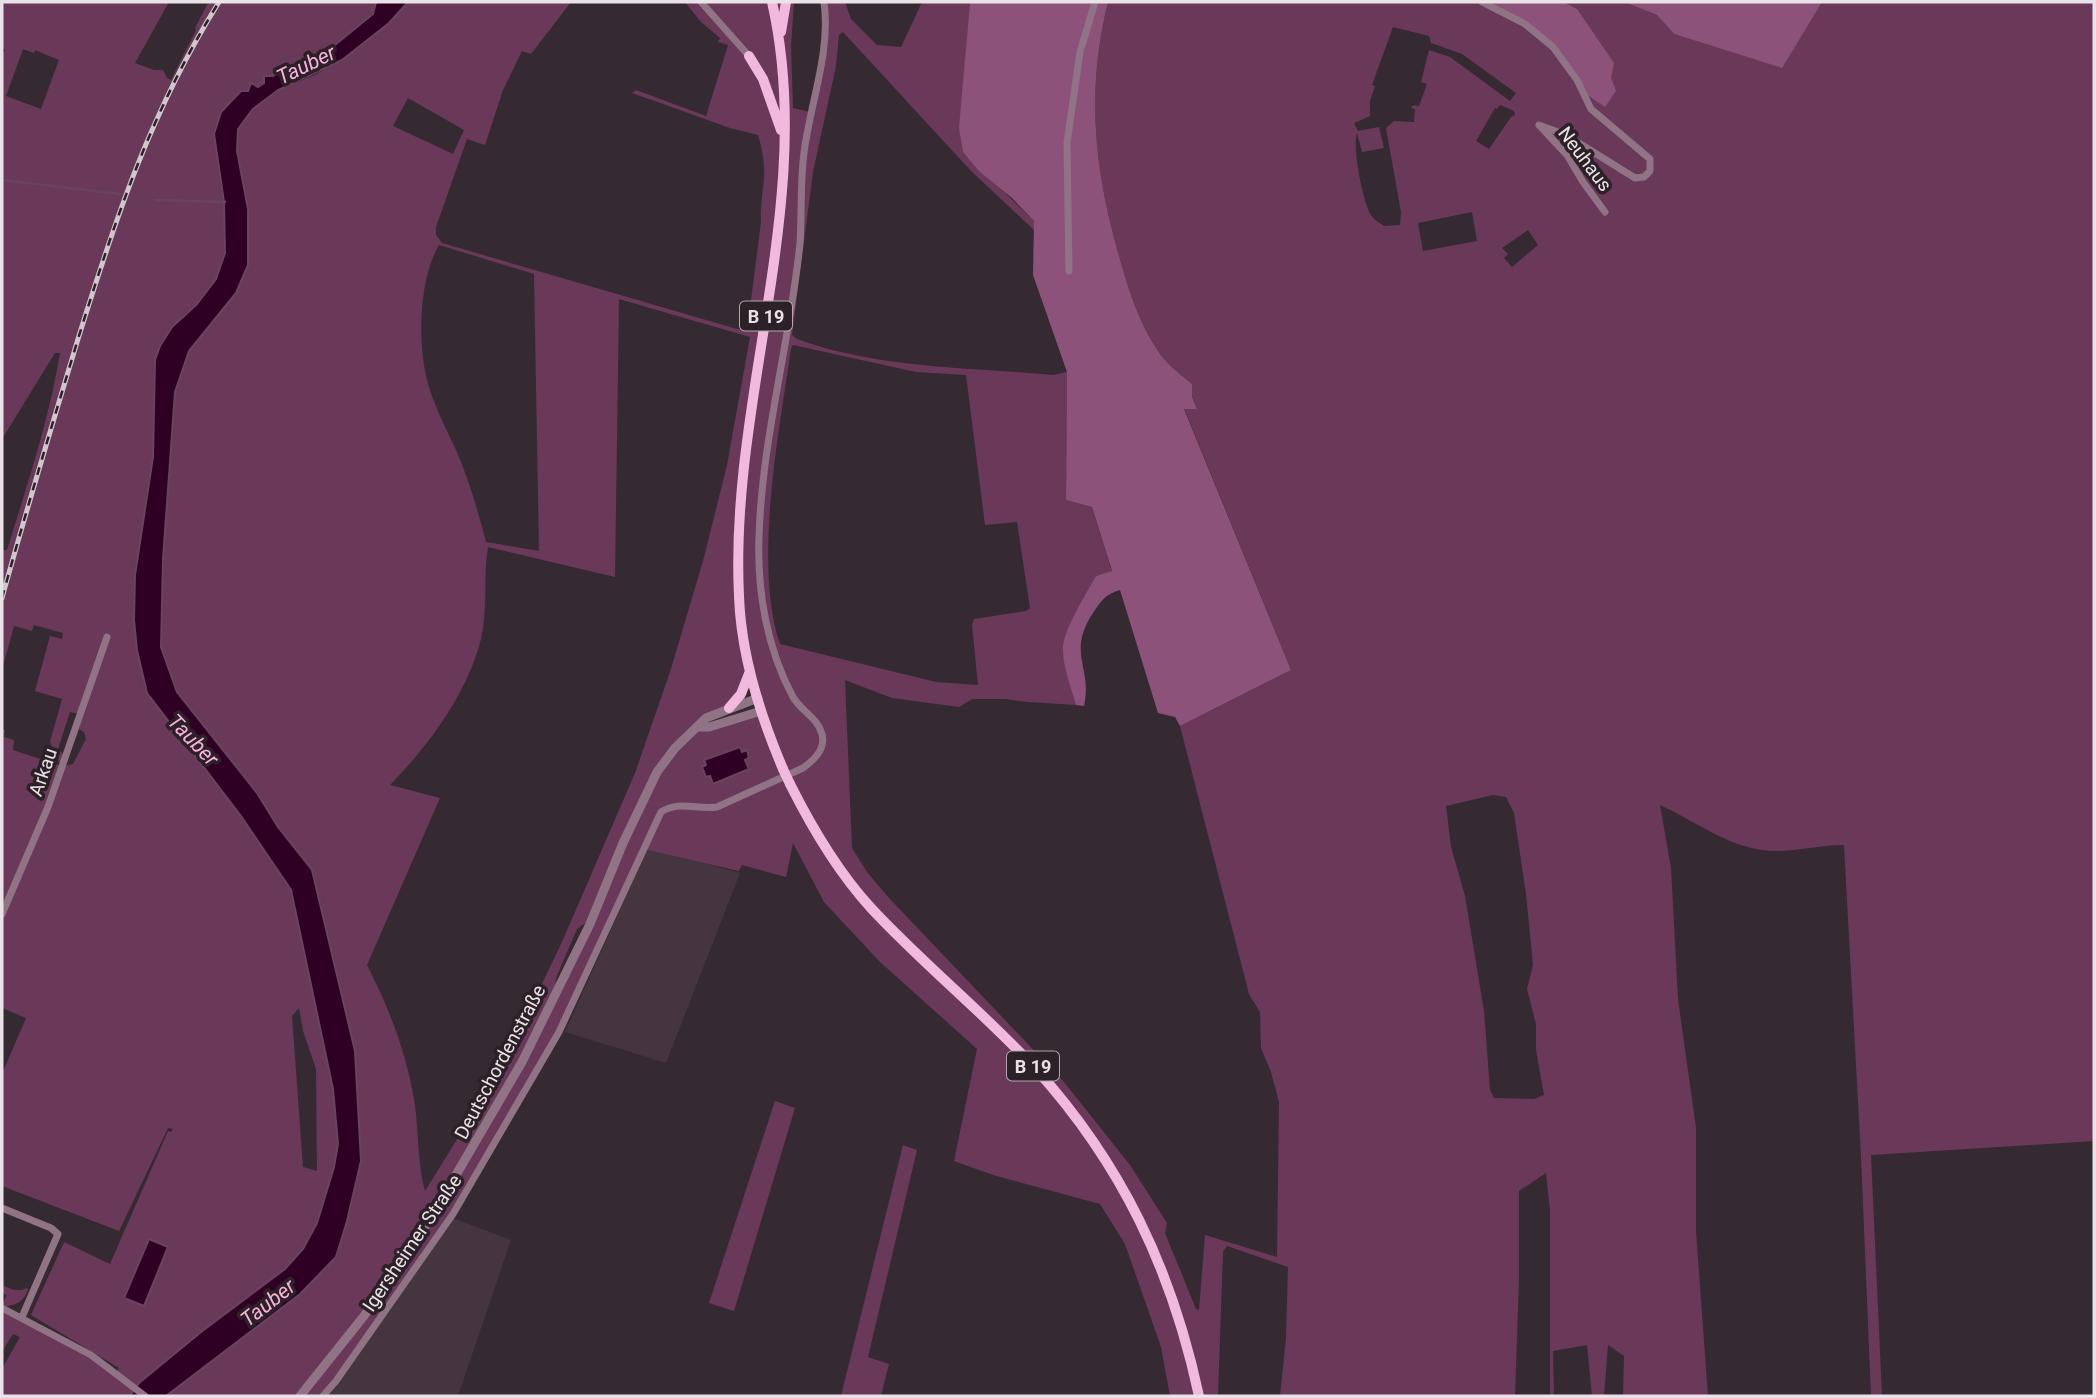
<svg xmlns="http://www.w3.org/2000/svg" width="2096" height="1398" viewBox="0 0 2096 1398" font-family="Roboto,sans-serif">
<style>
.built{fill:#45353f}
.green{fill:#6a395a;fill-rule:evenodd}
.forest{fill:#8d527a}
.water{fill:#300024;stroke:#68445e;stroke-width:2}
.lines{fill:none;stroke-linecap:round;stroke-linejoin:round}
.stream{stroke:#68445e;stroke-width:2.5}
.minor{stroke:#907485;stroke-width:7}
.tertiary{stroke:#907485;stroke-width:9}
.primary{stroke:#f2b9de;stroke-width:10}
.rail-casing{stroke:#cfc7cc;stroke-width:5}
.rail{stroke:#2b2127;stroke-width:2.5;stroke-dasharray:8;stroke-linecap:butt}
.primary-bridge{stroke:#f2b9de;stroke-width:10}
.labels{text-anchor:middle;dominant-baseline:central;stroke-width:7;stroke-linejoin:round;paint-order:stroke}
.shield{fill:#2b2127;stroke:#b0a8ad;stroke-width:2}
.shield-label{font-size:18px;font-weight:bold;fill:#e9e2e6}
.street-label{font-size:19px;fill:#e9e2e6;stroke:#2b2127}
.water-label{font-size:21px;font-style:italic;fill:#f8b1df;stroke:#2b2127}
</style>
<rect width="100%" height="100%" fill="#352a31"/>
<!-- built -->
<path class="built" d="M648,847L740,873L666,1063L565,1032Z
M453,1218L511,1240L458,1396H329Z"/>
<!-- green -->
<path class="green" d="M2,2H169L135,63L154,70H163L167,78L171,80L196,30L195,28L208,3L207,2H376L374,14L320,57L299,61L257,88L251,83L220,181L224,202L226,251L216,279L197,304L184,314L154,383L153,457L135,575L134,620L137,650L147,693L241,816L291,890L333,1089L338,1144L334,1167L317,1223L303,1249L285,1269L201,1332L139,1383L130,1396H2V1369L20,1337L13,1334L2,1352V1305L7,1295L2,1293V1285C11,1289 18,1293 27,1288L28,1289C23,1303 16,1305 2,1307L116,1372L119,1368L31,1315L64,1242L110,1264L168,1131L171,1132L173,1129L168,1128L119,1231L2,1186V1074L26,1018L2,1008V729L5,730L4,737L14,740L13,750L61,766L50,742L62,699L35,691L50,636L62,639L63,633L34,625L32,631L14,626L2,670V550H7C27,485 49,420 60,353H55L2,439V56L5,49H2ZM23,49L34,53L35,50L59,60L41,109L6,96ZM70,712L80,714L81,719L79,729L84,732L86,739L73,764L63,766L66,757L58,749ZM299,1008L303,1031L316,1069L317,1171L303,1167L292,1016Z
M408,2H571L531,54L522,51L503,90L485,145L467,139L436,227V235L442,243L737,329H744L748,324L761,222C760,209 762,200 763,187C766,170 763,151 758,135L730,128L632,93L636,90L706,116L728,45L718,42L720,38L701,22L685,2H794L791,46L793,108L810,112L821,62L824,2H845L851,19L877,45L901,47L922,2H970L960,128L963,152L1034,221V230L971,171L843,32L839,35L836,66L813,172L792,335L797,339C880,369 967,367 1054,375L1067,372L1066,500L1092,507L1112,572L1096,576L1067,673L1076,705L1028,702L1005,699H972L959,707L892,698L845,680L852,848L867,872L889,898L1064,1082L1130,1165L1167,1223L1165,1233L1196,1309L1199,1310L1205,1235L1277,1257L1279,1102L1271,1072L1261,1048L1260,1012L1249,994L1180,726L1291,670L1184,408L1197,409L1192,397V384C1181,375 1168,365 1160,354C1139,324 1129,291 1119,256C1094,168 1086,91 1108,2H1482L1577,9L1564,2H1624L1657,15L1674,34L1781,67L1822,2H2094V1141L1871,1155L1882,1396H1871L1861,1156L1844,845C1822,845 1801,850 1779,851C1734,852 1699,823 1660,805L1671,868L1678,999L1696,1128V1231L1708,1396H1623L1624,1356L1608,1345L1604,1396H1592L1587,1345L1553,1351L1554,1396H1550V1210L1546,1173L1519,1191V1278L1515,1396H1280L1286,1338L1288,1267L1227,1246L1223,1252L1218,1396H1170L1161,1347L1125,1244L1100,1204L993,1175L954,1161L977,1049L879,961L824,902L793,843L786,877L742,865L739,871L644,849L559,1032L481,1169L323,1396H166L300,1294L336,1257L347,1221L324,929L312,870L278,827L256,793L177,692L161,647L163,559L175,392L189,351L214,321L248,209L237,151L238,129L253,109L278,90L317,74L389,23ZM1393,27L1429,36L1431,43L1462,54L1516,93L1510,101L1450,57L1429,50L1421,82L1427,84L1419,106L1413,105L1411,108L1415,109L1414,122L1394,121L1386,128L1401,212L1400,225L1384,226C1380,223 1374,220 1371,215C1363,203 1352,147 1357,133L1362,152L1384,148L1379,127L1358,131L1354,123L1370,116V101L1375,86L1372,85ZM408,98L464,130L453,154L393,126ZM1500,105L1514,111L1515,115L1511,117L1489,149L1476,141L1495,108L1497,109ZM1472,212L1477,241L1423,251L1418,223ZM1528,230L1538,245L1512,267L1504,258L1508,254L1502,248ZM439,245L534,274L539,551L486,542C478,511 469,480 456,450C445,426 432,402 426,376C418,338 419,279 439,245ZM619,299L750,337L727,465L703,561L670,672L635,773L562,942L524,1021L484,1096L425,1191C417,1162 419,1129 414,1099C406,1052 389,1008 367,965L440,798L390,785C429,745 467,694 481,639C488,609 483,577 488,547L615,577ZM793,345L916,372L966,375L985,525L1017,522L1030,608L1026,611L974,619L972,625L978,685L936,682L780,644C753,564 779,433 791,349ZM750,672L761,711L698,727L736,701ZM749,758L745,760L749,769L714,784L710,776L707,777L702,767ZM1493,795L1506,797L1514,813L1526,894L1533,965L1527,989L1536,1024V1050L1544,1095L1534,1099L1494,1098L1490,1090L1484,1011L1465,896L1451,847L1446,806ZM591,919L555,995L556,978L577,929Z
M775,1101L795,1108L734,1311L709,1303Z
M903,1145L917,1150L868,1357L889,1364L881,1396H841Z"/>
<!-- forest -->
<path class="forest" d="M970,2H1108C1086,91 1094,168 1119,256C1129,291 1139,324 1160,354C1168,365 1181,375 1192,384V397L1197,409H1184L1291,670L1180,726L1175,717L1158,713L1120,590C1107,594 1103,598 1095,610C1065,653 1093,666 1084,706L1076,705C1071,687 1062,665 1063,646C1065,628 1087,592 1096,576L1112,571L1092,507L1066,500L1067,372L1033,275L1034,221L1012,198L979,171L963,152L959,128Z
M1482,2H1564L1577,9L1614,63L1611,78L1616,91L1605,107L1583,92L1553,47L1525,24Z
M1624,2H1822L1782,68L1674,34L1657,15Z"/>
<!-- water -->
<path class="water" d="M376,2H408L389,23L342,60L278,90L253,109L238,129L237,151L248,209V265L236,293L189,351L175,392L163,559L161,647L177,692L257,793L278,827L312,870L355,1051L361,1161L347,1221L336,1257L300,1294L166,1396H130L139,1383L201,1332L285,1269L303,1249L317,1223L334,1167L338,1144L333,1089L291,890L241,816L147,693L137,650L134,620L135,575L153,457L155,360L160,346L172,327L197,304L216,279L225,253L224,202L214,134L221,112L241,91H248L251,83L258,87L264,83V76H273L299,61L320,57L373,14Z
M740,747L742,752L747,750L749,758L745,760L749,769L713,784L710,776L706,777L702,767L706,765L704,760Z
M149,1239L168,1247L144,1306L124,1298Z"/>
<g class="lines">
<!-- stream -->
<path class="stream" d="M2,180L120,194
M155,200L225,202"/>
<!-- minor -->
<path class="minor" d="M701,2L749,56
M1482,2L1525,24L1553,47L1577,80L1591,109L1650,159V171L1644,177L1635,178L1566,135L1539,125
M1540,126L1567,155L1583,182L1605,212
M1069,271L1067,143L1080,52L1095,2
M2,914L48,807L107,637
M2,1208L51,1228L58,1234L22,1317
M2,1308L91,1355L145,1396
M323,1396L336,1381L453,1214L559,1032L661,812C680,800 696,810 717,807L803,768C814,760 826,749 822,734C818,718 800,710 793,697C767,649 757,591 759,537C762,438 790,342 800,243C802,214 800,183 804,153C810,104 831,52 824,2"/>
<!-- tertiary -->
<path class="tertiary" d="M697,727H709L761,711
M300,1396L364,1316L432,1216L522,1062L590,924L623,843L657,772L675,748L706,718L758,698"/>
<!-- primary -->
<path class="primary" d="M772,2C817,200 729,397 739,596C741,655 760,715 783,769
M781,32L786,2
M749,56L763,79L781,130
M729,708L741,694L750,671
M790,784C812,828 838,872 871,908C923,964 983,1012 1035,1068C1122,1164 1172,1270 1199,1396"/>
<!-- rail casing -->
<g class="rail-casing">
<path id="rail" d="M2,598C26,511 52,425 78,339C116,217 151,111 219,2"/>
</g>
<!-- rail -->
<use href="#rail" class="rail"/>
<!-- primary-bridge -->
<path class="primary-bridge" d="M783,769L790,784"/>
</g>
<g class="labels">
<!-- shield labels -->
<g class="shield">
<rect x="740" y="301.5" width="52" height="29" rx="5"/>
<rect x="1007" y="1051.5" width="52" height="29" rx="5"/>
</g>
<g class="shield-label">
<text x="766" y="316">B 19</text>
<text x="1033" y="1066">B 19</text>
</g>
<!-- street labels -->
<g class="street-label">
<text transform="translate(1585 159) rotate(53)">Neuhaus</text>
<text transform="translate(43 772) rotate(-71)">Arkau</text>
<text transform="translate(500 1062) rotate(-62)">Deutschordenstraße</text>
<text transform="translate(412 1243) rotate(-56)">Igersheimer Straße</text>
</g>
<!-- water labels -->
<g class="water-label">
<text transform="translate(306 65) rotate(-26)">Tauber</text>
<text transform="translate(193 740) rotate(46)">Tauber</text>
<text transform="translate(268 1303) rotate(-38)">Tauber</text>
</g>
</g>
<!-- border -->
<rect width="2096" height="1398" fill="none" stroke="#e9e2e6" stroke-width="7"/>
</svg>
